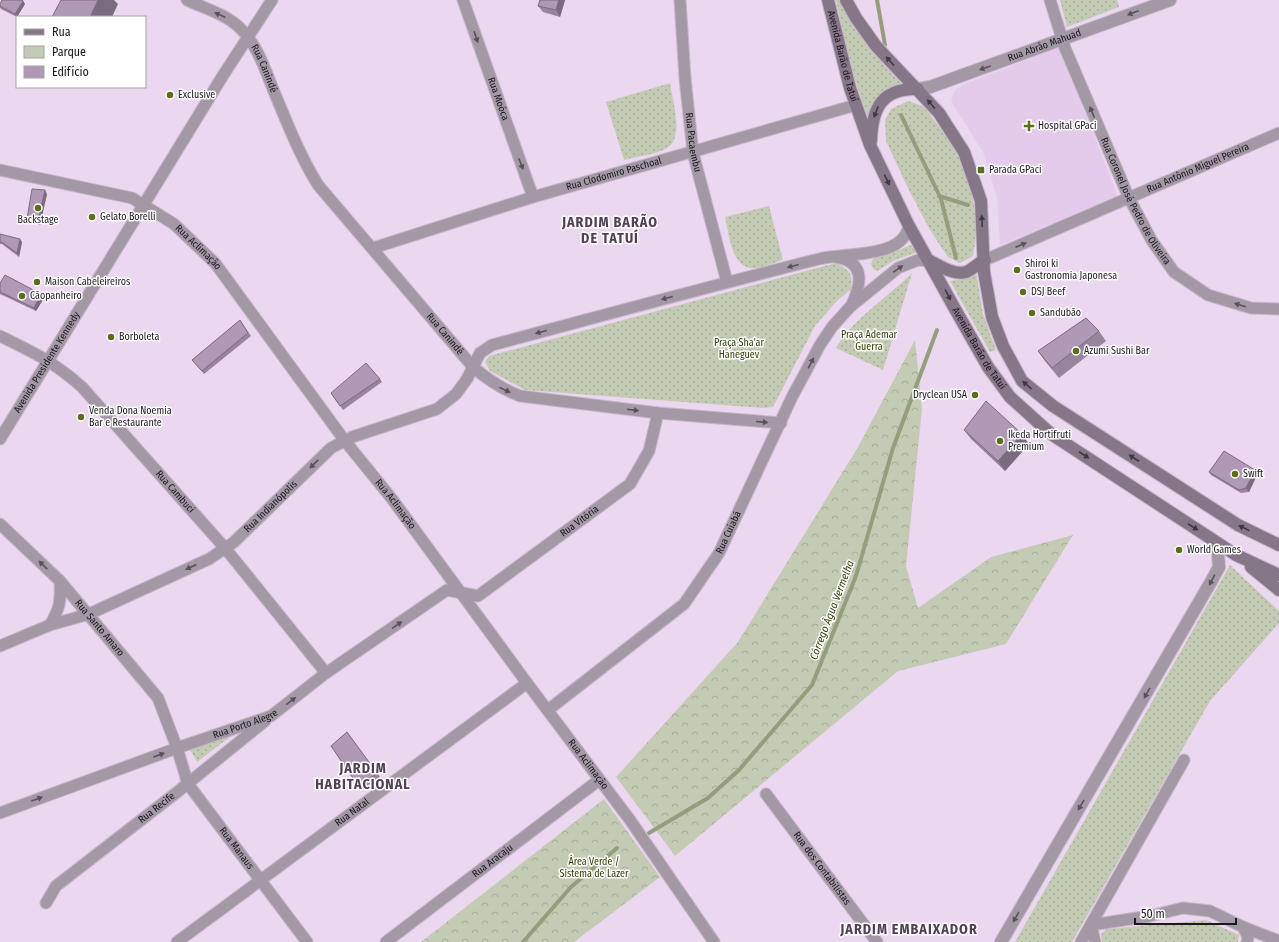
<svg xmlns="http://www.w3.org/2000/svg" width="1279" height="942" viewBox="0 0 1279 942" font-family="'Fira Sans Condensed',sans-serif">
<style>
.built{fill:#e5cbeb}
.green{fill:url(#green-dots)}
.forest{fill:url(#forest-crowns)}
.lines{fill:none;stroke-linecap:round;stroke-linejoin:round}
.stream{stroke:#949e7d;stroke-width:4}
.minor-casing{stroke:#c7b4cb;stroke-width:13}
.tertiary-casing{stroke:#c7b4cb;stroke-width:14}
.secondary-casing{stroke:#c7b4cb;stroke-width:14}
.minor{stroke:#a299a4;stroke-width:11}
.tertiary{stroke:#a299a4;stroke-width:12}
.secondary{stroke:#857788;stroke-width:12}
.wall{fill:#97849d}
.shaded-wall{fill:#7b6b7f}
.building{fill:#b099b6;stroke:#7b6b7f}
.oneway{fill:#59505b}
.oneway2{fill:#413744}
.poi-dot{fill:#5c6e1b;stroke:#fff;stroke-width:1.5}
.labels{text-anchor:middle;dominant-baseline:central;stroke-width:3;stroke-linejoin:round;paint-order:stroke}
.street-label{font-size:10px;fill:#1d151f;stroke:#fff}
.poi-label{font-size:10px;fill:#1d151f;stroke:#fff;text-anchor:start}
.park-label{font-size:10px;fill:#303b01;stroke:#fff}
.water-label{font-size:11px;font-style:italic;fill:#323e03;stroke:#fff}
.district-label{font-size:14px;font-weight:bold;letter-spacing:1px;fill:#513f55;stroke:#fff}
</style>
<defs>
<pattern id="green-dots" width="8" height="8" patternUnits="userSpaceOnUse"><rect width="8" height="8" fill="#c4cbb5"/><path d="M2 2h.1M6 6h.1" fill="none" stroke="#a8ad9b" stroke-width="1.8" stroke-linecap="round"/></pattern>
<pattern id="forest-crowns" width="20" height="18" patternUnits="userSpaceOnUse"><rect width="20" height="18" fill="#c4cbb5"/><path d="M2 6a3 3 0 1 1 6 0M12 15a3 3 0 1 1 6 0" fill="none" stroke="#a8ad9b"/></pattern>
</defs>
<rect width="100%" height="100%" fill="#ecd7f1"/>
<!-- built -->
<path class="built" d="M1060,47L1118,197L1000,245L997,197L983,152L951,101L955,90L962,85Z"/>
<!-- green -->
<path class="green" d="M836,0H841C855,32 880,59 903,85C881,88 877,97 867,116L849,62Z
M1060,0H1117L1119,7L1067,27Z
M670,83C672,99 685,138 667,148C655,155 638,156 624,160L606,102Z
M908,101C912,102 918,104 922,106C928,110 933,119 938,125C968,162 982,208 973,256L960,263L948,257L930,230L908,188L886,141L885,120L891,109Z
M769,206L783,260C774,262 759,270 750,268C731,265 729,233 725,217Z
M911,245L916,250L915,253L895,260L877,271L873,269L871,264L873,259L887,255Z
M836,263C850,271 853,272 851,289L837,301L815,326L773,407L763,408L525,390L490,371L485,362L489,356Z
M976,272L983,314L996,350L990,352L950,281L969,278Z
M912,273L883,370L836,348C849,323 891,294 912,273Z
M1230,565L1279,611V623L1210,701L1072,942H1015Z
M235,733L197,762L188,746Z
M1206,920L1239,935L1238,942H1102L1101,934L1107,929Z"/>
<!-- forest -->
<path class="forest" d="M915,340L922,409L906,566L918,608L991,557L1073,535L1006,644L898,671L675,856L616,777L738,642L858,447Z
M604,799L660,877L574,942H421Z"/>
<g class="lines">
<!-- stream -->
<path class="stream" d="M877,0L885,45
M901,115L941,199L956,258
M939,196L968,205
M649,833L708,798L739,770L812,685L856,576L893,448L937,330
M523,942L571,887L617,848"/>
<!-- minor casing -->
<g class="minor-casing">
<g id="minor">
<path id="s1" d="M187,0C204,8 225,14 239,27C258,45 265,70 275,94C288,125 300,156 318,185L473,367C488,380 502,389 520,396L658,413L781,423"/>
<path id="s2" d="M463,0L533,197"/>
<path id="s3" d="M680,0L685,78L693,153L727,282"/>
<path id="s4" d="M1050,0L1065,48L1129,198L1152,241L1174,272L1208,295L1251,308L1279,309"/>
<path id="s5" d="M0,170L132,198L174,224L215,263L345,441L392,499L527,683L630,820L714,942"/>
<path id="s6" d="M373,248L533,197L856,105"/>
<path d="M835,257C865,261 862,283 852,304"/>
<path id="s7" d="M985,260L1279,133"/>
<path id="s8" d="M0,336C33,352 54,362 82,387L225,548L326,673"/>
<path id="s9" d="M0,439L222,77L272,0"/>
<path id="s10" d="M0,524L60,581L158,698L177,748L188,784L307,942"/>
<path d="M50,625C60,608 61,601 60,581"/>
<path id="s11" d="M0,646L50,625L89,614L209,559L234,542L331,448L352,437L437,409L456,394L467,379L480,353L492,345C601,316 710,286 819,259C847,252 902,259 909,226"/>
<path id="s12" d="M548,710L684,604L719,553L792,397L820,345L832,327L850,307L898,268L918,260L930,261"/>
<path id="s13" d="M766,794L877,942"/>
<path id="s14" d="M0,813L177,748L271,716L326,673L447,590L478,596L630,484L649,451L658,413"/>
<path id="s15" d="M46,903L56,886L176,793L265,721"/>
<path d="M1091,925L1150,916L1183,908L1210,911L1243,927L1279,941"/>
<path d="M1091,925L1095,942"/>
<path d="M1243,927L1248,937L1247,942"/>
<path id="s16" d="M177,942L527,683"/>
<path id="s17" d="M386,942L599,780"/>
<path d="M1081,942L1184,760"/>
</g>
</g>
<!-- tertiary casing -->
<g class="tertiary-casing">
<g id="tertiary">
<path id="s18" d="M918,89L930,87L1170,0"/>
<path d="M1001,942L1212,580L1219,567L1217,543"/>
</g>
</g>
<!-- secondary casing -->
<g class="secondary-casing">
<g id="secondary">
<path id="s19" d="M828,0L850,88L870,145L909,226L955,309L988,367L1010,397L1051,434L1236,555L1279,575"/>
<path d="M846,0L856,18L876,46L939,113L964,152L981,201L984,272L992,317L1003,346L1022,381L1053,406L1238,525L1279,545"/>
<path d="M871,141C872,108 882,88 918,89"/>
<path d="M930,261C939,265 954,276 966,272C972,270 978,263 985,260"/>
<path d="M1251,567L1279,590"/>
</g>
</g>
<!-- minor -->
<use href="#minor" class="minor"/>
<!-- tertiary -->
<use href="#tertiary" class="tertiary"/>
<!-- secondary -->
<use href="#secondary" class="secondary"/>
</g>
<!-- wall -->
<path class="wall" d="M540,0H565L560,17L543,12L538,6Z
M23,1L25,4L17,17L1,9L0,7V4Z
M47,194L40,225L29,222L27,219Z
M0,234L22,242L19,257L2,244H0Z
M0,283L41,294L44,298L36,311L0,294Z
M240,320L251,336L204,374L192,360Z
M1099,331L1106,341L1059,378L1045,361L1038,351Z
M380,379L382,382L343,410L331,393Z
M964,430L1029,444L1005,471L971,439Z
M1255,470L1258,473L1249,492L1241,493L1211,475L1209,472Z
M347,732L380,777L361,790L331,746Z"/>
<!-- shaded-wall -->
<path class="shaded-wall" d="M98,0H114L118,4L112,17H90Z
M559,0H565L560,17L556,10Z
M23,1L25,4L17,17L15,14Z
M45,190L47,194L40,225L38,221Z
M20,239L22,242L19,257L17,253Z
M41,294L44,298L36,311L34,308Z
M1022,434L1029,444L1005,471L998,461Z
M1255,470L1258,473L1249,492L1246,488Z"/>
<!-- building -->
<path class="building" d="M2,0H22L23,1L15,14L0,6V4Z
M61,0H98L90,17H52Z
M540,0H559L556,10L538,6Z
M32,189L45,190L38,221L27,219Z
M0,234L20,239L17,253L0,241Z
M5,275L41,294L34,308L0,292V283Z
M1086,318L1099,331L1052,368L1038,351Z
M240,320L248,333L202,371L192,360Z
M366,363L380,379L340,406L331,393Z
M986,401L1022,434L998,461L964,430Z
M1224,451L1255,470L1246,488L1239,490L1209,472Z
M347,732L377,773L359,787L331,746Z"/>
<!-- one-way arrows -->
<defs><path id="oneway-solid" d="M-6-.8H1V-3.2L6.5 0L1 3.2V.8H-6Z"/></defs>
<g class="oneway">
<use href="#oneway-solid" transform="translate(1133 13) rotate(159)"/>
<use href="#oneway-solid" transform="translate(220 15) rotate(-156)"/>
<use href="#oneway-solid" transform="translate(476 37) rotate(71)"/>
<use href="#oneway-solid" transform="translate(985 68) rotate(161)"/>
<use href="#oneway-solid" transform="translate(1092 112) rotate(-113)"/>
<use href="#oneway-solid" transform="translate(521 164) rotate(69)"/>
<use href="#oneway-solid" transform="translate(1021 245) rotate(-23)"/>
<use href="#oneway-solid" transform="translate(793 266) rotate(166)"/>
<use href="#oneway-solid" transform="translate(898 269) rotate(-34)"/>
<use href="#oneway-solid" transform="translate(667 298) rotate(165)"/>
<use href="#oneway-solid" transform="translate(1240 305) rotate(-163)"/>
<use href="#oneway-solid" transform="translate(541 332) rotate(165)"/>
<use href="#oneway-solid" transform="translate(811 363) rotate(-62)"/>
<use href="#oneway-solid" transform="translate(505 390) rotate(26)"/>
<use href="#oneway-solid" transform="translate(633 410) rotate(7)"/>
<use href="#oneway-solid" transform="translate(762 422) rotate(5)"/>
<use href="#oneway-solid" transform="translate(314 464) rotate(136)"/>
<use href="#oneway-solid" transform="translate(43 565) rotate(-136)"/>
<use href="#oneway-solid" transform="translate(191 567) rotate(155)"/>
<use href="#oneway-solid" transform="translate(1212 580) rotate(118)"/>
<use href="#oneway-solid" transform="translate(397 625) rotate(-34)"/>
<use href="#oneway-solid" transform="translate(1147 693) rotate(120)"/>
<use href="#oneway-solid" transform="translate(291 701) rotate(-38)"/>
<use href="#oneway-solid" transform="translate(159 755) rotate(-20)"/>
<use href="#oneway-solid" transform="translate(37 799) rotate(-20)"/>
<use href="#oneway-solid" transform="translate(1081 805) rotate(120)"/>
<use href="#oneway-solid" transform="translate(1016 917) rotate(120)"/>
</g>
<g class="oneway2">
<use href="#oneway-solid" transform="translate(890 61) rotate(-132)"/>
<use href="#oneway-solid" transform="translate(931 104) rotate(-131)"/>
<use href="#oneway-solid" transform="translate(876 112) rotate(111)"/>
<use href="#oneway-solid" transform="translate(887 180) rotate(64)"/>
<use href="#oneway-solid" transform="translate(982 221) rotate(-93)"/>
<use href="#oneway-solid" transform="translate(948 295) rotate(62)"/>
<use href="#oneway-solid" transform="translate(1027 385) rotate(-139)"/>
<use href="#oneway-solid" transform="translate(1084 455) rotate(33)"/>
<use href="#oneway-solid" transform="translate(1134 458) rotate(-147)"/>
<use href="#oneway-solid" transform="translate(1193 527) rotate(33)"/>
<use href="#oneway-solid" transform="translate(1244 528) rotate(-154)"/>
</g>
<!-- markers -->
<g class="poi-dot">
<circle cx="170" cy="95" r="4"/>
<path d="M1027 120h4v4h4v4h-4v4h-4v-4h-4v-4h4z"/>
<rect x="977" y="166" width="8" height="8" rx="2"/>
<circle cx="38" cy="208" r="4"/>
<circle cx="92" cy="217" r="4"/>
<circle cx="1017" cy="270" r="4"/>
<circle cx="37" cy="282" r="4"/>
<circle cx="1023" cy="292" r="4"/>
<circle cx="22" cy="296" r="4"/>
<circle cx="1032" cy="313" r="4"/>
<circle cx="111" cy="337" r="4"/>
<circle cx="1076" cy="351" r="4"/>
<circle cx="975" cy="395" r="4"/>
<circle cx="81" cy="417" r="4"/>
<circle cx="1000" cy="441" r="4"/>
<circle cx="1235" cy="474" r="4"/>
<circle cx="1179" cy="550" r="4"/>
</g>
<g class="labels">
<!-- street labels -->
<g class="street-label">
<text stroke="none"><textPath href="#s18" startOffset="134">Rua Abrão Mahuad</textPath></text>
<text stroke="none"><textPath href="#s19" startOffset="58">Avenida Barão de Tatuí</textPath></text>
<text stroke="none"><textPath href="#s1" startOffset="108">Rua Canindé</textPath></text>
<text stroke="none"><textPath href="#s2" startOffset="105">Rua Moóca</textPath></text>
<text stroke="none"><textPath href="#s3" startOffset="143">Rua Pacaembu</textPath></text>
<text stroke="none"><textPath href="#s7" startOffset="232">Rua Antônio Miguel Pereira</textPath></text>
<text stroke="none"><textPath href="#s6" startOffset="252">Rua Clodomiro Paschoal</textPath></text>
<text stroke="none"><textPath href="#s4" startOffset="219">Rua Coronel José Pedro de Oliveira</textPath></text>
<text stroke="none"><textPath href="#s5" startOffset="218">Rua Aclimação</textPath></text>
<text stroke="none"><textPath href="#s1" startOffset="432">Rua Canindé</textPath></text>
<text stroke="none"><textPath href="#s19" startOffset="382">Avenida Barão de Tatuí</textPath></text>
<text stroke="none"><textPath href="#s9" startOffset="90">Avenida Presidente Kennedy</textPath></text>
<text stroke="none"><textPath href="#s8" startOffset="237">Rua Cambuci</textPath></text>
<text stroke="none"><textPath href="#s5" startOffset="542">Rua Aclimação</textPath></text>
<text stroke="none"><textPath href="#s11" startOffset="308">Rua Indianópolis</textPath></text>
<text stroke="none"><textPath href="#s14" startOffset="662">Rua Vitória</textPath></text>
<text stroke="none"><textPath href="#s12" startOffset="257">Rua Cuiabá</textPath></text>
<text stroke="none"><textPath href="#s10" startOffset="144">Rua Santo Amaro</textPath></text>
<text stroke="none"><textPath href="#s14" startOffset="261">Rua Porto Alegre</textPath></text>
<text stroke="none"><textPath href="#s5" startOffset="866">Rua Aclimação</textPath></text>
<text stroke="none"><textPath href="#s15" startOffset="147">Rua Recife</textPath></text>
<text stroke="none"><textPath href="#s16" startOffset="218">Rua Natal</textPath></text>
<text stroke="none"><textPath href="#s10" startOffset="407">Rua Manaus</textPath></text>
<text stroke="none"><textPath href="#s17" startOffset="134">Rua Aracaju</textPath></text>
<text stroke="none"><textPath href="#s13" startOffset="93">Rua dos Contabilistas</textPath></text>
</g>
<!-- poi labels -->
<g class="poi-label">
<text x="178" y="95">Exclusive</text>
<text x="1038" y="126">Hospital GPaci</text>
<text x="989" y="170">Parada GPaci</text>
<text x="100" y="217">Gelato Borelli</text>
<text x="38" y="220" text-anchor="middle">Backstage</text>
<text x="1025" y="264">Shiroi ki<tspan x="1025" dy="12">Gastronomia Japonesa</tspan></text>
<text x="45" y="282">Maison Cabeleireiros</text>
<text x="1031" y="292">DSJ Beef</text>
<text x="30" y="296">Cãopanheiro</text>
<text x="1040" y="313">Sandubão</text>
<text x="119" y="337">Borboleta</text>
<text x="1084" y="351">Azumi Sushi Bar</text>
<text x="967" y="395" text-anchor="end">Dryclean USA</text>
<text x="89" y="411">Venda Dona Noemia<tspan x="89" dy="12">Bar e Restaurante</tspan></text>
<text x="1008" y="435">Ikeda Hortifruti<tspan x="1008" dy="12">Premium</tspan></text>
<text x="1243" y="474">Swift</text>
<text x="1187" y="550">World Games</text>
</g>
<!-- park labels -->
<g class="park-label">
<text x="869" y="335">Praça Ademar<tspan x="869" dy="12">Guerra</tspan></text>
<text x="739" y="343">Praça Sha'ar<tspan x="739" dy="12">Haneguev</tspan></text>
<text x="594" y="862">Área Verde /<tspan x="594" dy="12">Sistema de Lazer</tspan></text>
</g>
<!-- water labels -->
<g class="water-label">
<text transform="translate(832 610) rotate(-69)">Córrego Àgua Vermelha</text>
</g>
<!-- district labels -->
<g class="district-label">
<text x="610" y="222">JARDIM BARÃO<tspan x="610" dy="16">DE TATUÍ</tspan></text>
<text x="363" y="768">JARDIM<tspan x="363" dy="16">HABITACIONAL</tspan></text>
<text x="909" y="929">JARDIM EMBAIXADOR</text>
</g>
</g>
<!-- legend -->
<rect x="16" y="16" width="130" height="72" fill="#ffffff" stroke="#a5a1a5"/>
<rect x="24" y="29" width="20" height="6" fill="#857788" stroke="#a5a1a5"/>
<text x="52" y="36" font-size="12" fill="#1d151f">Rua</text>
<rect x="24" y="46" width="20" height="12" fill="#c4cbb5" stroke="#a5a1a5"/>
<text x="52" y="56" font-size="12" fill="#1d151f">Parque</text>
<rect x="24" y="66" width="20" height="12" fill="#b099b6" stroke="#a5a1a5"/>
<text x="52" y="76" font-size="12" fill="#1d151f">Edifício</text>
<!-- scale -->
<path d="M1135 918v6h101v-6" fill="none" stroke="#1d151f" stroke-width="2"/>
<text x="1141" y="918" font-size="12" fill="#1d151f" stroke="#ffffff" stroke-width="3" paint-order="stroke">50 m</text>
</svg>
